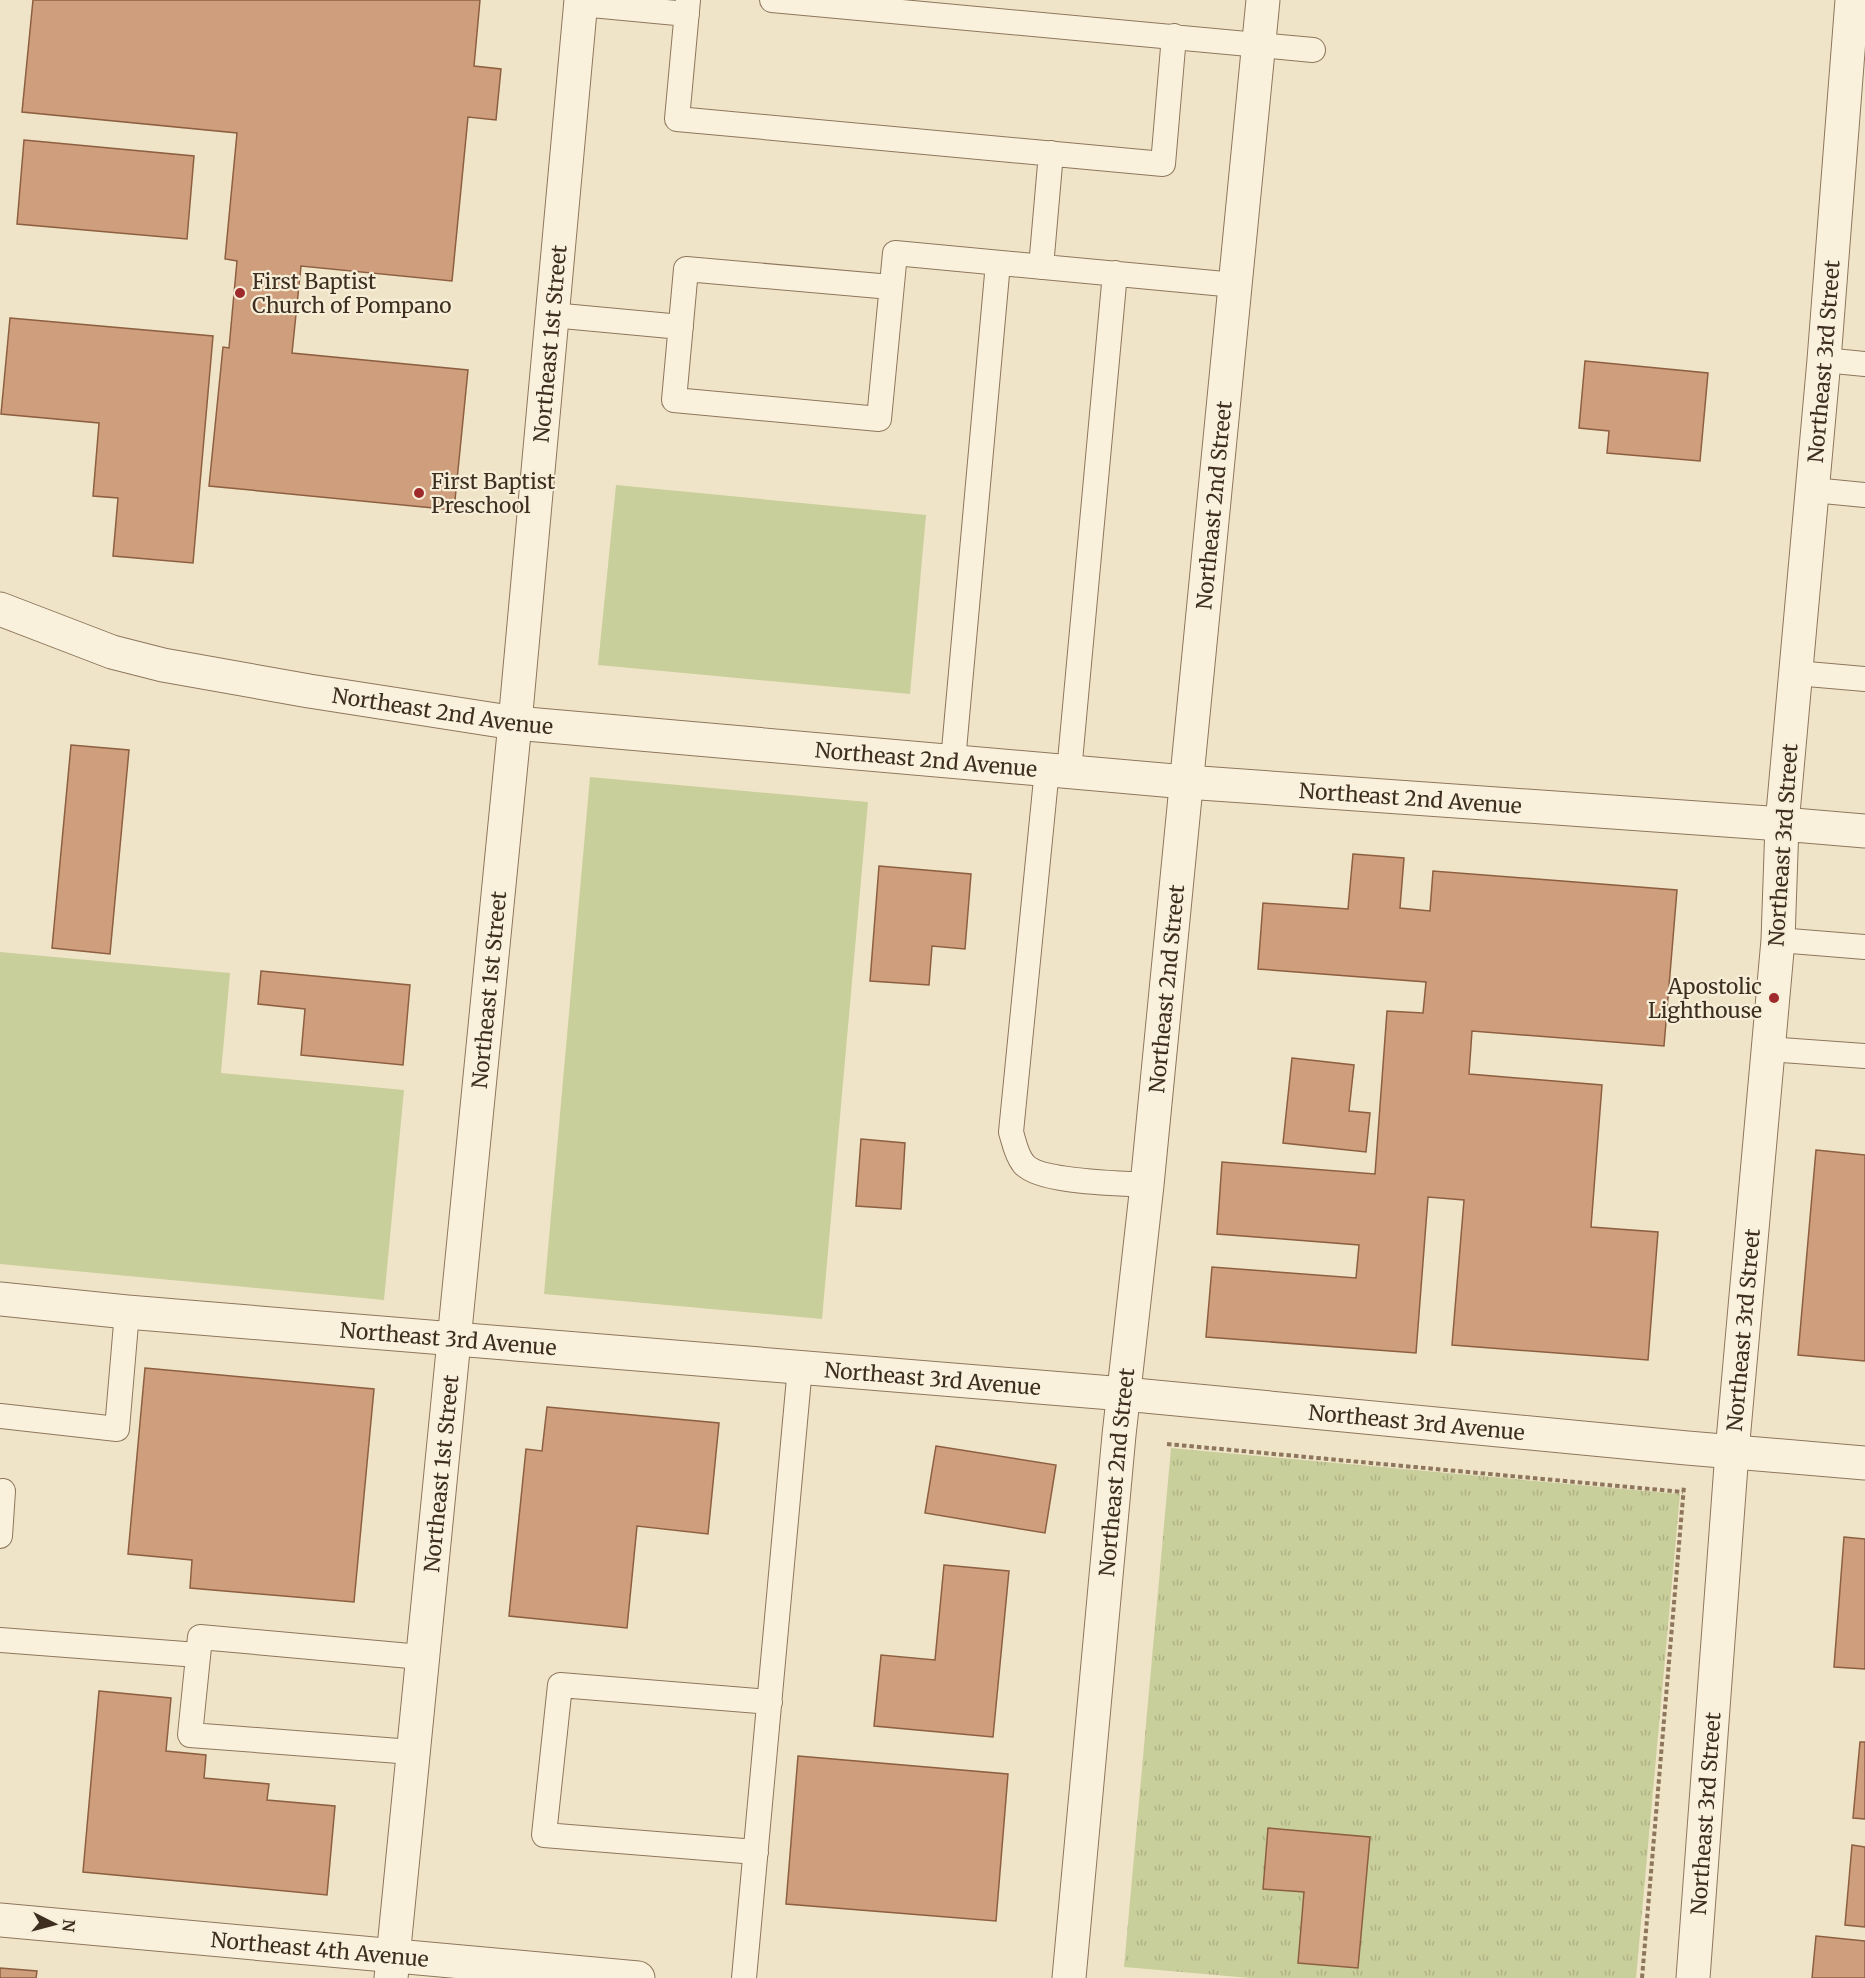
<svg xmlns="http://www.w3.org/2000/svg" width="1865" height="1978" viewBox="0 0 1865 1978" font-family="Merriweather,serif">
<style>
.grass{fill:#c9cf9b}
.park{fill:url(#park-tufts)}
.building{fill:#cf9f7d;stroke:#8d5f41;stroke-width:1.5}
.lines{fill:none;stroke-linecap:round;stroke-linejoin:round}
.service-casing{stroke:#8d765c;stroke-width:26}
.minor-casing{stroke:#8d765c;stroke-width:35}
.tertiary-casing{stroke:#8d765c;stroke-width:35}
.path{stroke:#8d765c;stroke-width:4;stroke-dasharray:4.5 3;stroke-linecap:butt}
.service{stroke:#faf1dc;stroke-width:24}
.minor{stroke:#faf1dc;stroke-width:33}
.tertiary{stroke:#faf1dc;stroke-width:33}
.poi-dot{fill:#9e2a2b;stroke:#f7eed8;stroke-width:2}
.labels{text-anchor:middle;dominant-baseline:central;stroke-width:4.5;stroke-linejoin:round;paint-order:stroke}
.poi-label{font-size:21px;fill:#3d2e20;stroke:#f7eed8;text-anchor:start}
.street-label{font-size:21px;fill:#3d2e20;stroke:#f7eed8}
</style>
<defs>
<pattern id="park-tufts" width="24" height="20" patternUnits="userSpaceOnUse" patternTransform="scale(1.5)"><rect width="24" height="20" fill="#c9cf9b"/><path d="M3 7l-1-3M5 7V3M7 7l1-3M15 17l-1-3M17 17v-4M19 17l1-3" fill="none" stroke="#aeb285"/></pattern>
</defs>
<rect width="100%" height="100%" fill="#f0e4c8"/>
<!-- grass -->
<path class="grass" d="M616,485L926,515L910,694L598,665Z
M590,777L868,802L822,1319L544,1294Z
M0,952L230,973L221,1073L404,1090L384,1300L0,1264Z"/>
<!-- park -->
<path class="park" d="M1171,1448L1680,1494L1636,1978H1250L1124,1967Z"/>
<!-- building -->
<path class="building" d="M33,0H480L474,66L501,69L496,120L468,117L452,281L301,266L292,353L468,370L454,510L209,486L223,347L229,348L237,261L225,259L237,133L22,112Z
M24,140L194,156L187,239L17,224Z
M10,318L213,336L193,563L113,556L118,498L93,496L99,423L1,414Z
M1585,361L1708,373L1700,461L1607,453L1609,431L1579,428Z
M71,745L129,750L110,954L52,948Z
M1353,854L1404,858L1400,908L1430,911L1433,871L1677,890L1664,1046L1472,1031L1469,1074L1602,1085L1591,1227L1658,1232L1648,1360L1452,1345L1464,1200L1428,1197L1416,1353L1206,1337L1212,1267L1356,1278L1359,1245L1217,1234L1222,1162L1375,1174L1387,1011L1423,1013L1426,982L1258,969L1263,903L1348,909Z
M879,866L971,874L965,949L932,946L929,985L870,981Z
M261,971L410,985L403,1065L301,1055L305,1009L258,1004Z
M1292,1058L1354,1065L1349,1111L1370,1113L1366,1152L1283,1143Z
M861,1139L905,1143L901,1209L856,1206Z
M1816,1150L1865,1155V1361L1798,1355Z
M145,1368L374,1389L354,1602L190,1588L192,1560L128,1554Z
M547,1407L719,1423L708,1534L637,1526L627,1628L509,1616L526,1449L542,1451Z
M936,1446L1056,1465L1045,1533L925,1513Z
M1844,1537L1865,1539V1669L1834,1667Z
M944,1565L1009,1571L993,1737L874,1726L881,1655L935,1660Z
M99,1691L171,1698L166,1751L206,1755L204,1778L269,1784L267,1800L335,1806L327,1895L83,1872Z
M1860,1742H1865V1819L1853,1818Z
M798,1756L1008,1774L996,1921L786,1904Z
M1268,1828L1370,1837L1358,1968L1298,1963L1304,1892L1263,1889Z
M1852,1845L1865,1847V1927L1845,1925Z
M1816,1936L1865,1941V1978H1812Z
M0,1968L37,1971L36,1978H0Z"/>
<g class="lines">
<!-- service casing -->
<g class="service-casing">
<path id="service" d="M688,0L677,119L1163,164L1174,36
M772,0L1313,50
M581,4L687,14
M1041,267L1051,153
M891,287L686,269L674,400L879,419L895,253L1235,285
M552,315L681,327
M1824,360L1865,364
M1813,490L1865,495
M1796,673L1865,679
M953,761L998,263
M1047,769L1011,1132C1014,1142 1016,1154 1023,1163C1037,1183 1121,1183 1147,1185
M1069,772L1115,273
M1778,940L1865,947
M1768,1049L1865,1056
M0,1416L117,1429L127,1312
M0,1536L3,1491
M0,1640L198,1655
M412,1752L190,1735L200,1637L421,1657
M756,1852L544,1835L560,1685L770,1702
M744,1978L800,1367"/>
</g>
<!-- minor casing -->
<g class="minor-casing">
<g id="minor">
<path id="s1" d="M515,723L581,0"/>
<path id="s2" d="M0,1299L127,1312L1124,1394L1687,1448L1865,1463"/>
<path id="s3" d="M0,1920L638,1978"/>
<path id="s4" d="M1069,1978L1119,1435L1147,1185L1263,0"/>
<path id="s5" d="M1693,1978L1732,1452L1778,940L1782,824L1865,831"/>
</g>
</g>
<!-- tertiary casing -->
<g class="tertiary-casing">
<g id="tertiary">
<path id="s6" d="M0,609L112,652L163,665L309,691L515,723L1186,782L1782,824L1824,360L1852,0"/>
<path id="s7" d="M391,1978L515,723"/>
</g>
</g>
<!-- path -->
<path class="path" d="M1167,1444L1683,1492
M1642,1978L1684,1486"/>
<!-- service -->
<use href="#service" class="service"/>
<!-- minor -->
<use href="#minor" class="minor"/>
<!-- tertiary -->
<use href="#tertiary" class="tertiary"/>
</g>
<!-- markers -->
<g class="poi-dot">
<circle cx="240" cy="293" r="6"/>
<circle cx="419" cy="493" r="6"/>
<circle cx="1774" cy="998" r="6"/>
</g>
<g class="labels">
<!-- poi labels -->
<g class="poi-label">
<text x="252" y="281">First Baptist<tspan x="252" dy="24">Church of Pompano</tspan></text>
<text x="431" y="481">First Baptist<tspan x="431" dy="24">Preschool</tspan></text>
<text x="1762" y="986" text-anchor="end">Apostolic<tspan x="1762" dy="24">Lighthouse</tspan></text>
</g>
<!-- street labels -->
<g class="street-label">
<text stroke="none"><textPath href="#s1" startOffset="381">Northeast 1st Street</textPath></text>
<text stroke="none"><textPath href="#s6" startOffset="2265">Northeast 3rd Street</textPath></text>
<text stroke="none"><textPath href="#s4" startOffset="1480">Northeast 2nd Street</textPath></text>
<text stroke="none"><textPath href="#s6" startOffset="456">Northeast 2nd Avenue</textPath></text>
<text stroke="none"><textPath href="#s6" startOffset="942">Northeast 2nd Avenue</textPath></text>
<text stroke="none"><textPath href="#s6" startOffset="1428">Northeast 2nd Avenue</textPath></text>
<text transform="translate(1783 845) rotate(-86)">Northeast 3rd Street</text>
<text stroke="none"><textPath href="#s7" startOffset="993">Northeast 1st Street</textPath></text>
<text stroke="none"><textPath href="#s4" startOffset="994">Northeast 2nd Street</textPath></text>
<text stroke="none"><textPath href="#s5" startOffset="650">Northeast 3rd Street</textPath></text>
<text stroke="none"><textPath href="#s2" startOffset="450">Northeast 3rd Avenue</textPath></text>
<text stroke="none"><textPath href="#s2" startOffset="936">Northeast 3rd Avenue</textPath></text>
<text stroke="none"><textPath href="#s2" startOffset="1422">Northeast 3rd Avenue</textPath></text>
<text stroke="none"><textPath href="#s4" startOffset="508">Northeast 2nd Street</textPath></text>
<text stroke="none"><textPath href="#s7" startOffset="507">Northeast 1st Street</textPath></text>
<text stroke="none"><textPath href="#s5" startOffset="165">Northeast 3rd Street</textPath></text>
<text stroke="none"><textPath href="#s3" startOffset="321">Northeast 4th Avenue</textPath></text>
</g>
</g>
<!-- north arrow -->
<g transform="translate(54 1924) rotate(96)" stroke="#f7eed8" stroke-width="4.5" paint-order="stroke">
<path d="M0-4.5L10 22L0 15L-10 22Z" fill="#3d2e20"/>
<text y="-9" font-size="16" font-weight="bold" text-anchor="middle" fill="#3d2e20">N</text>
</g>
</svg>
